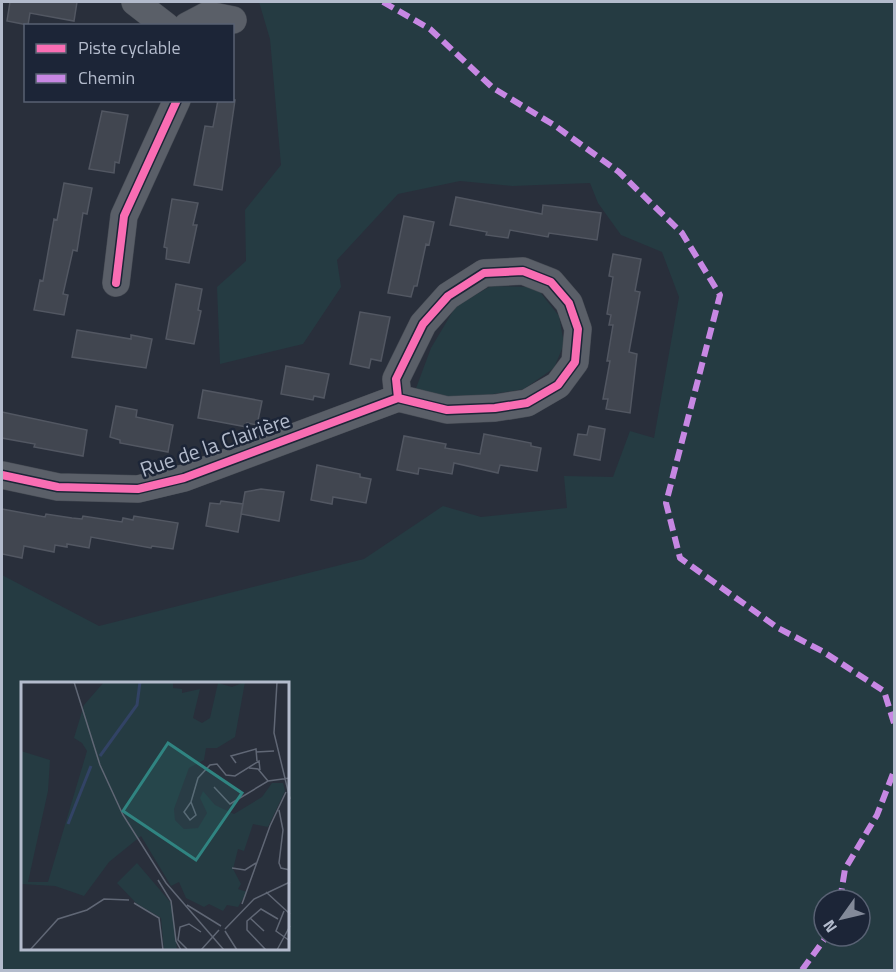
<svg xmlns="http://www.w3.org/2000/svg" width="896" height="972" viewBox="0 0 896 972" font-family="'Titillium Web',sans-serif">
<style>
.green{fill:#253b42;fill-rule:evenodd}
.building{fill:#414650;stroke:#525762;stroke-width:1.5}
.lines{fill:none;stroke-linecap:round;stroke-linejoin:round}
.minor-casing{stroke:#464b54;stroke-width:28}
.minor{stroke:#5a5f68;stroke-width:27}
.quiet{stroke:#c787e3;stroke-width:6;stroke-dasharray:12 6;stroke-linecap:butt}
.cycleway-casing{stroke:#1c2537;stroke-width:11}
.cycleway{stroke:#f96db3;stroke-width:8}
.labels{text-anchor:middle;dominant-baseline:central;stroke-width:5;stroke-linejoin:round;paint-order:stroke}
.street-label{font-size:21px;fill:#b3bbcc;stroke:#1c2537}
.inset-river{fill:none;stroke:#324365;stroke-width:3}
.inset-road{fill:none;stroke:#606775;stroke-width:1.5}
.view{fill:#308481;fill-opacity:0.15;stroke:#308481;stroke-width:3}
.inset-edge{fill:none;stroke:#b3bbcc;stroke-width:3}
</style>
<rect width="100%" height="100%" fill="#292f3b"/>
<!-- green -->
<path class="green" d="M259,2H894V970H2V575L99,626L364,559L443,506L481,517L567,508L564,476L613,477L630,431L654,438L679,297L662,252L621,235L598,203L590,183L512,186L460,181L398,194L337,260L341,287L303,344L220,364L217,287L246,261L245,210L281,165L270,39ZM22,684H288V950H22ZM824,900H860V936H824Z
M491,286L536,287L559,316L564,344L554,368L524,389L457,400L415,391L431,348L456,306Z"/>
<!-- building -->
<path class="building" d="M10,2H77L74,21L30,13L28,25L7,21Z
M218,100H235L222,190L194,185L205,126L213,127Z
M102,111L128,115L119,163L115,162L114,173L89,169Z
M64,183L92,188L87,214L83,213L77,251L73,250L63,294L68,295L64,315L34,310L40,280L43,281L54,219L57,220Z
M456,197L542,214L543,205L601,213L597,240L549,233L548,237L510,230L508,238L486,235L487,232L450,225Z
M172,199L198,203L193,225H197L189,263L166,259L167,248L164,247Z
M404,216L434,222L429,245L426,244L417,286H414L411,297L388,293Z
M613,254L641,259L635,291L640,292L629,352L637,354L630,413L606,409L608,399H603L610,361H607L613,325H609L611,315L607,314L613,277L609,276Z
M176,284L202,289L198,310L201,311L194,344L166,339Z
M360,312L390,317L381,361L371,359L369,368L350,364Z
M77,330L131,339V335L152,339L146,368L72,357Z
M286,366L329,374L324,398L314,396L313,400L281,394Z
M203,390L262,401L257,425L247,423V427L198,418Z
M116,406L137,410L136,417L173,425L168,452L120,443V440L110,437Z
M2,412L87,430L83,456L34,447L35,444L2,438Z
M589,426L605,429L600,460L574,455L578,434L587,435Z
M484,434L531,443V446L541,448L537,471L500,465L498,473L454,463L452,474L419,468L418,474L397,470L404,436L446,444L445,448L480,454Z
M317,465L360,474V477L371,479L366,503L333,497L332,504L311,500Z
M261,489L284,492L279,521L241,514L245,492Z
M221,501L243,504L238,532L206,526L210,503L220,504Z
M2,509L45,517L46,514L72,518L82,519L83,516L122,522L123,518L133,520L134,516L178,523L173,549L152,546L151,548L91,537L89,548L67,544V547L55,545L54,552L24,546L22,558L2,554Z"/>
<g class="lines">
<!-- minor casing -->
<g class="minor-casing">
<path id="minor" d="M135,2L166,26
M187,26L208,15L233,20
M116,283L124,216L177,100
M2,475L58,487L138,489L184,478L398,398L447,410L495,408L527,403L558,385L575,362L578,329L569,303L551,282L523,271L484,273L448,296L423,324L396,379L398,398"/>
</g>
<!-- minor -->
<use href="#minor" class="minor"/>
<!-- quiet -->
<path class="quiet" d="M383,2L430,29L493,88L554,125L619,172L682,233L720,295L666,503L680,558L778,628L822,651L884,691L894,723
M840,900L845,869L877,815L894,771
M802,970L827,936"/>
<!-- cycleway casing -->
<g class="cycleway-casing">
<path id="cycleway" d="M116,283L124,216L177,100
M2,475L58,487L138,489L184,478L398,398L447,410L495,408L527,403L558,385L575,362L578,329L569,303L551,282L523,271L484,273L448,296L423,324L396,379L398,398"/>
</g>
<!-- cycleway -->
<use href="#cycleway" class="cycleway"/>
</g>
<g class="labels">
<!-- street labels -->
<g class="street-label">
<text transform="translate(215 444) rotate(-19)">Rue de la Clairière</text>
</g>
</g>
<!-- overview -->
<g transform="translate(21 682)">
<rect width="268" height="268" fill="#292f3b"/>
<path d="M83,0H152V6L161,7V11L179,7L172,36L181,41L189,36L197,1L211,5L224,0L214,55L196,66H185L183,78L168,86L153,127L154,138L163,147L177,146L186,131L179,116L182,109L194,123L213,132L241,115L251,101H262L264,109L247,145L232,142L223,169L217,167L212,187L220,202L217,207L226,210L217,225L206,223L202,229L188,222L183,225L165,216L158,200L150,204L120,154L88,180L63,214L34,204L0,202V69L29,78L27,109L7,200H27L66,69L61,61L53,56L63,23ZM116,181L151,222L156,268H143L140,236L115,221L96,201Z" fill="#253b42"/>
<path class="inset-river" d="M79,74L116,23L119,0M47,142L70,84"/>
<path class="inset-road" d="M53,0L79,83L102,133L145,201L203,268M256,0L253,51L269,117M235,70L253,69M215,81L210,74L235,67L236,79M228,86L237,87L247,99M193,105L209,122L247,99L269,96M170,120L175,133L169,138L163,130L170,120L177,96L189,83L196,82L205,93L214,94L238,79L239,88M258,128L262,148L258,181L260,186L269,188M211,186L224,188L235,181M137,198L150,219L155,259L160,268M245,210L269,232M113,221L138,236L142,268M221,222L249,144L265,110M166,223L200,244M263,229L255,249L269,259M229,236L243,249M204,247L233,217L269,200M204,249L216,268M166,267L157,258L159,245L168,242L180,250M9,268L37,237L66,228L83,217L108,218M180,268L198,248M245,268L226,248V239L240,227L257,237M256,268L269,244"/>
<path class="view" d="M147,61L221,111L175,178L102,129Z"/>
<rect width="268" height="268" class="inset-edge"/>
</g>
<!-- border -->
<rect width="896" height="972" fill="none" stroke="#b3bbcc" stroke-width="6"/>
<!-- legend -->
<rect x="24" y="24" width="210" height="78" fill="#1c2537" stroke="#586173" stroke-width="1.5"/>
<rect x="36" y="44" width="30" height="9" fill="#f96db3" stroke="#586173" stroke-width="1.5"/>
<text x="78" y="54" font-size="18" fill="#b3bbcc">Piste cyclable</text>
<rect x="36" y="74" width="30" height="9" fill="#c787e3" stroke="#586173" stroke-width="1.5"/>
<text x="78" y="84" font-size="18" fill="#b3bbcc">Chemin</text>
<!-- north arrow -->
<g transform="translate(842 918) rotate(236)"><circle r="28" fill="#1c2537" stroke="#586173" stroke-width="1.5"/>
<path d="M0-4.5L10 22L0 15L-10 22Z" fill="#838a99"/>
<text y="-9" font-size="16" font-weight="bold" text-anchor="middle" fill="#b3bbcc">N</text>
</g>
</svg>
